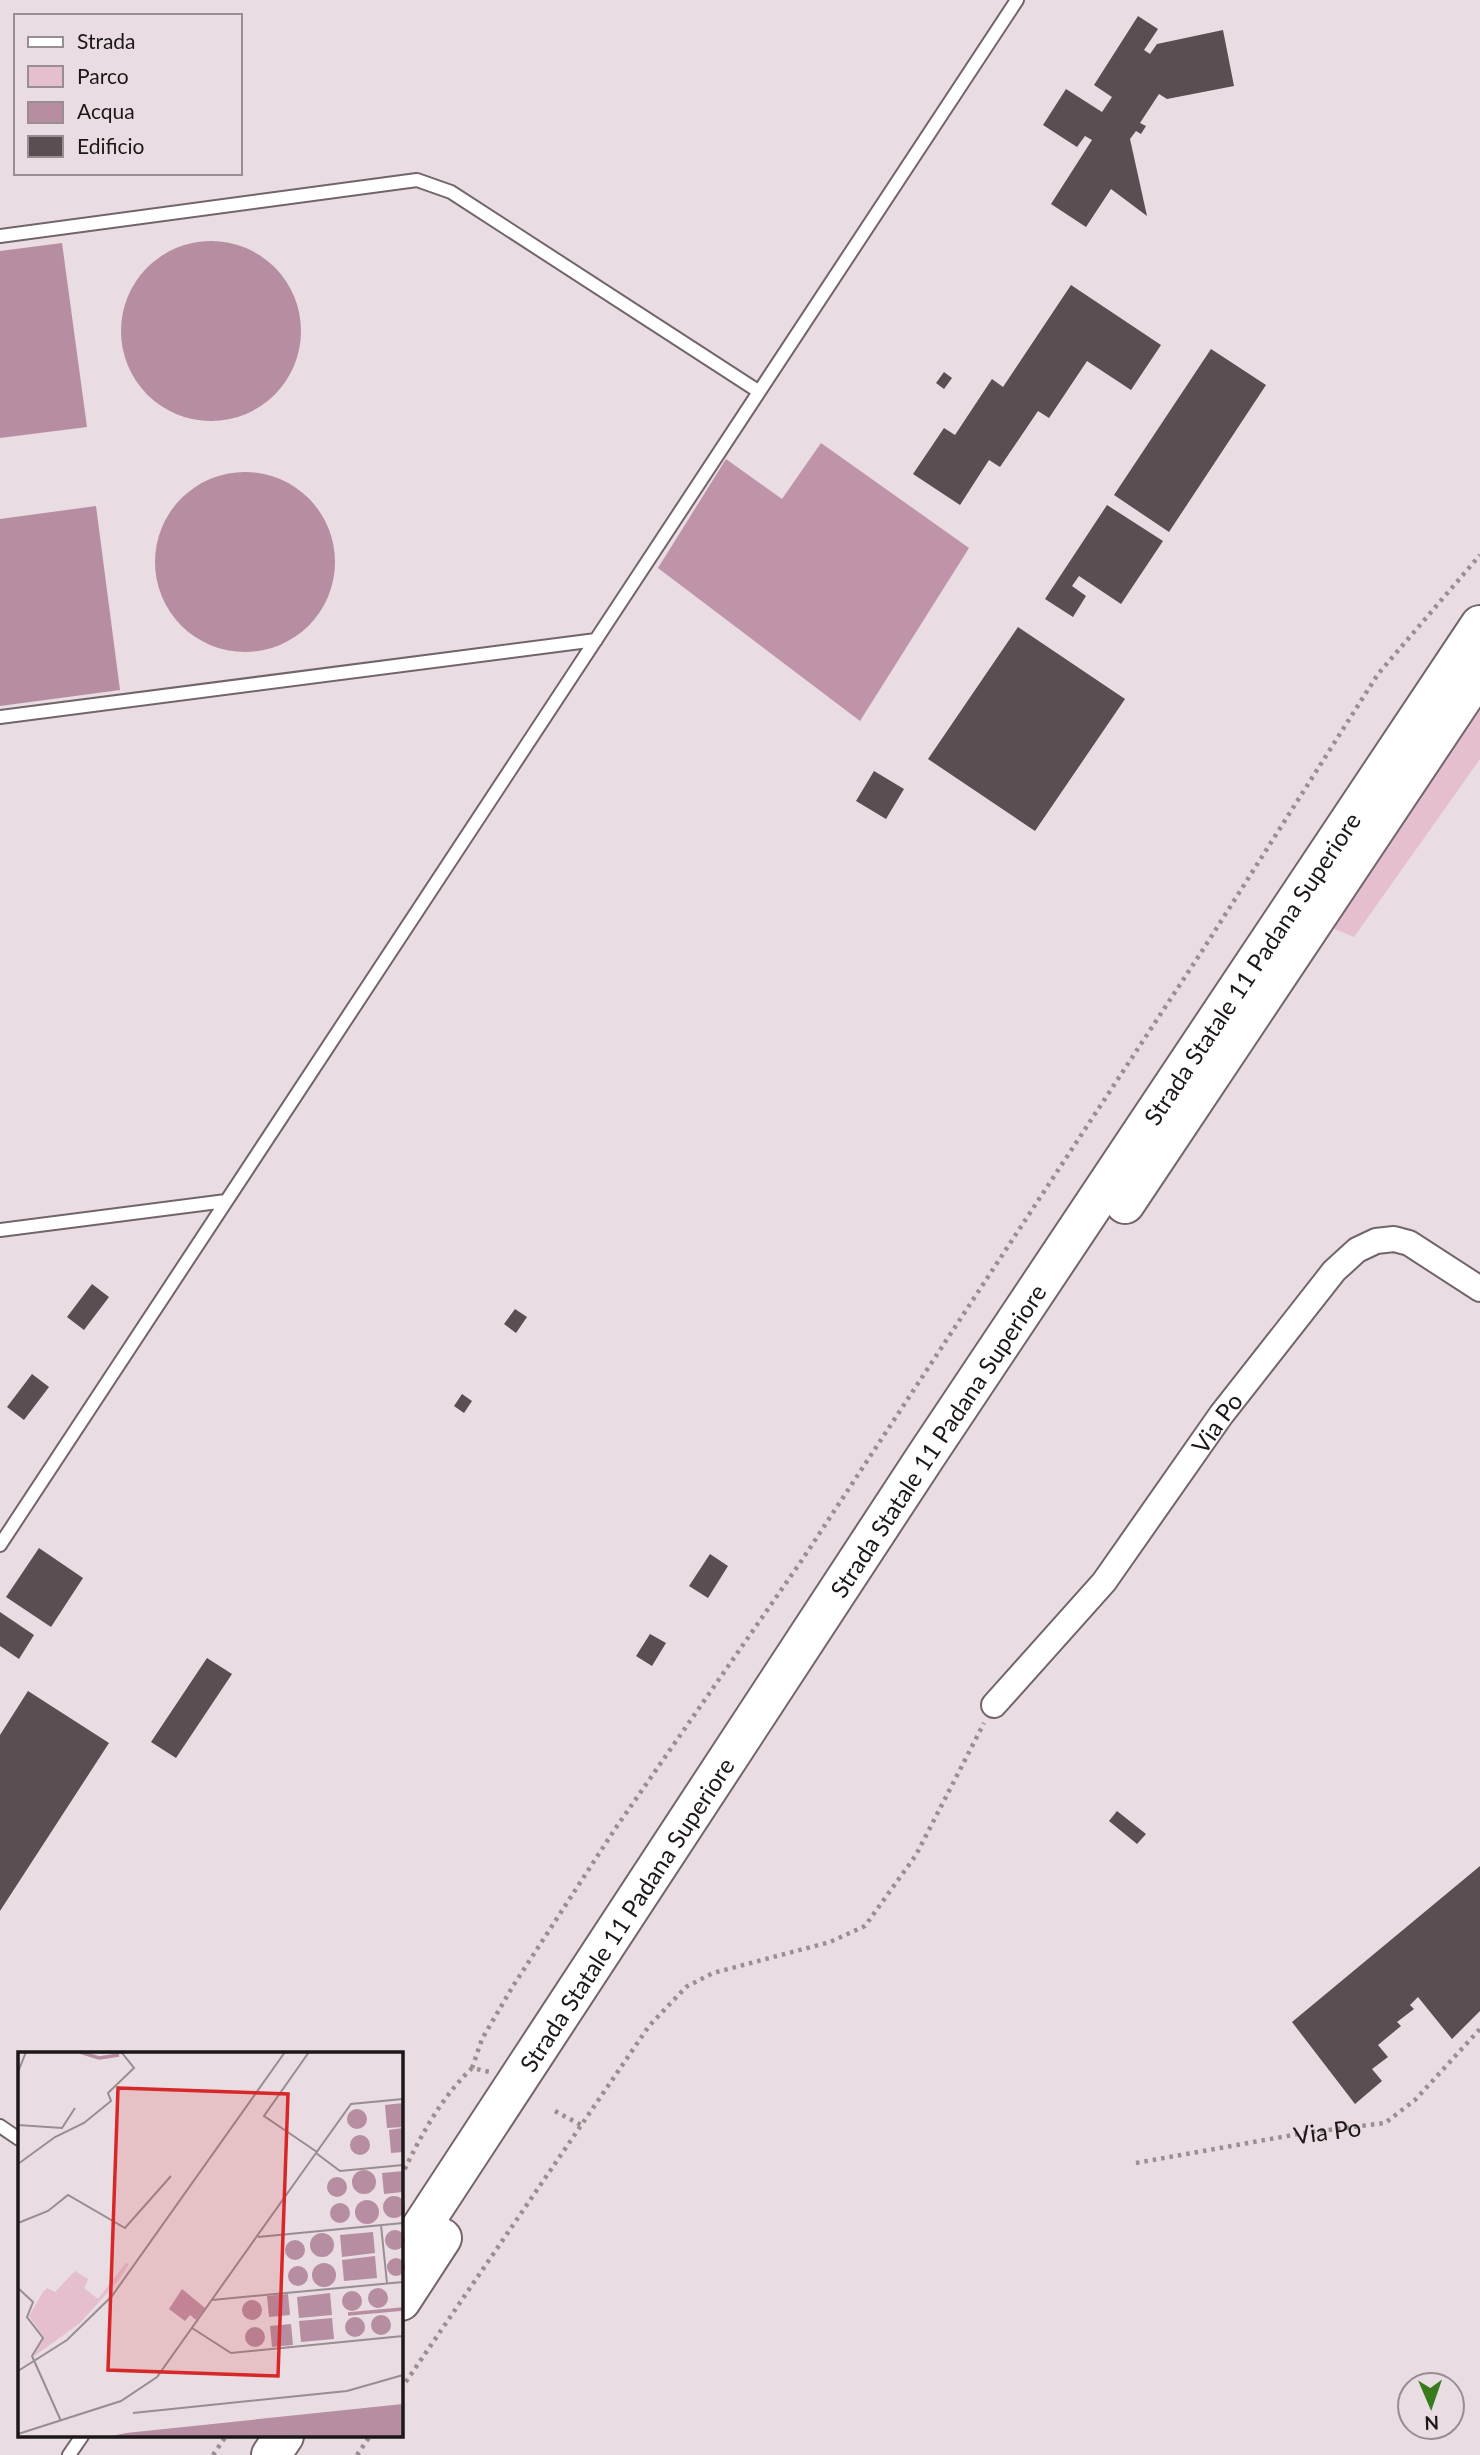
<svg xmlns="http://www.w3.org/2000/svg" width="1480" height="2455" viewBox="0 0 1480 2455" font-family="Lato,sans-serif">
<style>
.green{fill:#e5bed0}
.forest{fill:#bf94a8}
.water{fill:#b78da1}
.building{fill:#5a4e53}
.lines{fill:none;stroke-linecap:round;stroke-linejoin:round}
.lane-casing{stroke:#71656b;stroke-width:16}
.street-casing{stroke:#71656b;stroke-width:28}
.highway-casing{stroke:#71656b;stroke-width:42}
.path{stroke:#998f93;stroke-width:4.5;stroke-dasharray:3.5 5;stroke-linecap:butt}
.lane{stroke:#fff;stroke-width:12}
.street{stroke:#fff;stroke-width:24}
.highway{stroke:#fff;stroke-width:38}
.labels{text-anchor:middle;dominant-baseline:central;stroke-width:7;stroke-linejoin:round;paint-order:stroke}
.street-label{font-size:24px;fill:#1c1719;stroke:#e9dce2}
.inset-river{fill:none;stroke:#b78da1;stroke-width:3.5}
.inset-road{fill:none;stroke:#978d92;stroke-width:2}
.view{fill:#d62828;fill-opacity:0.15;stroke:#d62828;stroke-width:3.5}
.inset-edge{fill:none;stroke:#1c1719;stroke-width:3.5}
</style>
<rect width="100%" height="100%" fill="#e9dce2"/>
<!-- green -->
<path class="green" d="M1480,697V759L1354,937L1325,925Z"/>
<!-- forest -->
<path class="forest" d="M821,443L969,548L860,721L658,568L726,459L782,499Z"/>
<!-- water -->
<path class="water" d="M121 331a90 90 0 1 1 180 0a90 90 0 1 1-180 0Z
M62,243L87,427L0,438V251Z
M155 562a90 90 0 1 1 180 0a90 90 0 1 1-180 0Z
M96,506L120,690L0,706V519Z"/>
<!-- building -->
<path class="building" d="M1138,16L1158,29L1144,50L1150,54L1157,44L1223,30L1234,86L1167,99L1159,94L1140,123L1146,126L1141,134L1136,131L1130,139L1147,216L1111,189L1086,227L1051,204L1092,140L1085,136L1077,147L1043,125L1066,89L1102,112L1112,97L1094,85Z
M1071,285L1161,345L1131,390L1087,361L1049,418L1038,411L1000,467L989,460L960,505L913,474L944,428L955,435L992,379L1003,387Z
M1211,349L1266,385L1169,532L1114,495Z
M944,372L952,378L944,389L936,383Z
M1107,505L1163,541L1121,604L1079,576L1072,586L1086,596L1073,617L1045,599Z
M1018,627L1125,699L1035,831L928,759Z
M874,771L904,789L886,819L856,801Z
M92,1284L109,1297L84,1330L67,1317Z
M515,1309L527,1317L516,1333L504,1324Z
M32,1374L49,1387L24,1420L7,1407Z
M462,1394L472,1401L464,1413L454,1406Z
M39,1548L83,1578L51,1627L6,1597Z
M710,1554L728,1566L708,1598L689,1586Z
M0,1612L34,1635L19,1659L0,1646Z
M650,1634L666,1643L652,1666L636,1656Z
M207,1658L232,1674L176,1758L151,1742Z
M28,1691L109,1743L0,1911V1735Z
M1117,1811L1146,1834L1137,1844L1109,1821Z
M1480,1866V2011L1452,2039L1418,1997L1410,2005L1414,2009L1397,2022L1401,2026L1378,2045L1388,2057L1372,2069L1382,2081L1355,2104L1292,2022Z"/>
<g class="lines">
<!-- lane casing -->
<g class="lane-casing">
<path id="lane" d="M0,236L417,180L451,192L758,391
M0,717L596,640
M0,1230L226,1201
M0,1545L1017,0
M0,2126L19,2139
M69,2455L82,2436"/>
</g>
<!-- street casing -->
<g class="street-casing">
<g id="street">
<path id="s2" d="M994,1705L1104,1582L1221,1415L1334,1271L1357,1250L1376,1241L1394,1239L1409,1243L1480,1289"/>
</g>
</g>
<!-- highway casing -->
<g class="highway-casing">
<g id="highway">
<path d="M1125,1204L1480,672"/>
<path id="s3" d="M401,2258L926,1456L1480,625"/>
<path d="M401,2301L442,2238"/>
<path d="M271,2455L284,2436"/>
</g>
</g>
<!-- path -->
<g class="path">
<path d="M472,2068L482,2039L513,1986L615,1829L802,1560L1204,948L1378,674L1480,555"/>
<path d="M555,2111L581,2125"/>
<path id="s1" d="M1136,2163L1304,2133L1385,2123L1415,2100L1480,2029"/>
<path d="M401,2177C420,2137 440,2099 472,2068L490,2072"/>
<path d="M401,2389L649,2026L686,1987L713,1973L830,1942L865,1926L916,1855L984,1723"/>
<path d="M213,2455L226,2436"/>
<path d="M357,2455L370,2436"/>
</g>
<!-- lane -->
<use href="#lane" class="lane"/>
<!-- street -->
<use href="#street" class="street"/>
<!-- highway -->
<use href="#highway" class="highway"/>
</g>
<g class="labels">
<!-- street labels -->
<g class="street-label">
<text stroke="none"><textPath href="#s3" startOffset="1545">Strada Statale 11 Padana Superiore</textPath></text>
<text stroke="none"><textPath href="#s2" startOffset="360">Via Po</textPath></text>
<text stroke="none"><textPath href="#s3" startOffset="978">Strada Statale 11 Padana Superiore</textPath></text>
<text stroke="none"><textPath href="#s3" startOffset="411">Strada Statale 11 Padana Superiore</textPath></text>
<text stroke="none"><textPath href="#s1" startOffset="194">Via Po</textPath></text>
</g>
</g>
<!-- overview -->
<g transform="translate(18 2052)">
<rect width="385" height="385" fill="#e9dce2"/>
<path d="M108,211L111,212L100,229L62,271L15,305L26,286L11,264L25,240L29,236L37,240L57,219L70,227L66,236L80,247Z" fill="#e5bed0"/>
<path d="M164,237L187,256L178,268L172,263L167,269L151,257Z" fill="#bf94a8"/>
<path d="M385,51V75L369,76L367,53ZM329 67a10 10 0 1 1 20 0a10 10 0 1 1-20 0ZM385,76V100L373,101L371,78ZM332 93a10 10 0 1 1 20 0a10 10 0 1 1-20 0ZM334 130a12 12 0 1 1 24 0a12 12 0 1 1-24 0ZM385,119V140L366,142L364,121ZM309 135a10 10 0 1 1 20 0a10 10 0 1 1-20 0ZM365 155a11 11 0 1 1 22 0a11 11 0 1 1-22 0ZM337 160a12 12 0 1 1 24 0a12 12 0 1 1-24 0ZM312 161a10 10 0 1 1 20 0a10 10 0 1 1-20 0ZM367 188a10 10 0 1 1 20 0a10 10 0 1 1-20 0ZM355,180L357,201L324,205L322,183ZM292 193a12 12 0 1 1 24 0a12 12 0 1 1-24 0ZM267 198a10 10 0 1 1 20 0a10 10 0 1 1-20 0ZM357,204L359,226L326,229L324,208ZM369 215a9 9 0 1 1 18 0a9 9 0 1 1-18 0ZM294 223a12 12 0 1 1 24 0a12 12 0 1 1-24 0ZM270 224a10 10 0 1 1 20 0a10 10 0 1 1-20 0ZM350 246a10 10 0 1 1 20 0a10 10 0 1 1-20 0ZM324 249a10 10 0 1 1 20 0a10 10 0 1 1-20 0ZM312,241L314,263L281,266L279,245ZM270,242L272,263L251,265L249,244ZM224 258a10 10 0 1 1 20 0a10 10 0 1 1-20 0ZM353 273a10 10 0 1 1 20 0a10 10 0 1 1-20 0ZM327 275a10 10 0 1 1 20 0a10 10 0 1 1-20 0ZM314,266L316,287L283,290L281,269ZM273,272L275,293L254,295L252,274ZM227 285a10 10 0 1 1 20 0a10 10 0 1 1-20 0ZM385,352V385H89L108,381Z" fill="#b78da1"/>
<path class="inset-river" d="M62,0L81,6L101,3M330,262L385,257"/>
<path class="inset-road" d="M291,0L246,64L299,100M0,20L8,0M385,47L333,52L298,101L322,119L385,113M0,73L44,76L57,56M0,112L37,85L66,71L93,49L90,41L116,16L104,1L71,0M0,171L30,159L50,143L107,176L153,124M363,173L369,231M240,185L385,171M0,236L15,250L9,265L25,286L14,304L43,369M194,248L385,230M174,276L213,301L385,284M0,319L49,288L94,244L267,0M115,361L329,339L385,323M0,382L103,349L139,325L298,101"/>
<path class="view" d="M100,36L270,42L260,324L90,318Z"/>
<rect width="385" height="385" class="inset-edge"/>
</g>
<!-- legend -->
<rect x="14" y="14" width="228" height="161" fill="#e9dce2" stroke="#978d92" stroke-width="2"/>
<rect x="28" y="37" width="35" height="10" fill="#ffffff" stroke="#978d92" stroke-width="2"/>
<text x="77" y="49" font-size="21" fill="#1c1719">Strada</text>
<rect x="28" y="66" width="35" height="21" fill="#e5bed0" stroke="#978d92" stroke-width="2"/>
<text x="77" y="84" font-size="21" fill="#1c1719">Parco</text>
<rect x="28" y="102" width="35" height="21" fill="#b78da1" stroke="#978d92" stroke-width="2"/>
<text x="77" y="119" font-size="21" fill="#1c1719">Acqua</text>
<rect x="28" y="136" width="35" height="21" fill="#5a4e53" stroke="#978d92" stroke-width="2"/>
<text x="77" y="154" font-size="21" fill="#1c1719">Edificio</text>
<!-- north arrow -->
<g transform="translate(1431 2406) rotate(178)"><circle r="33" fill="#e9dce2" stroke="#978d92" stroke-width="2"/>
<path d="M0-5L12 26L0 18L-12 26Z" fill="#387b1c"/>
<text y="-10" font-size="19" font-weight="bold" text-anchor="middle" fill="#1c1719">N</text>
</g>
</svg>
